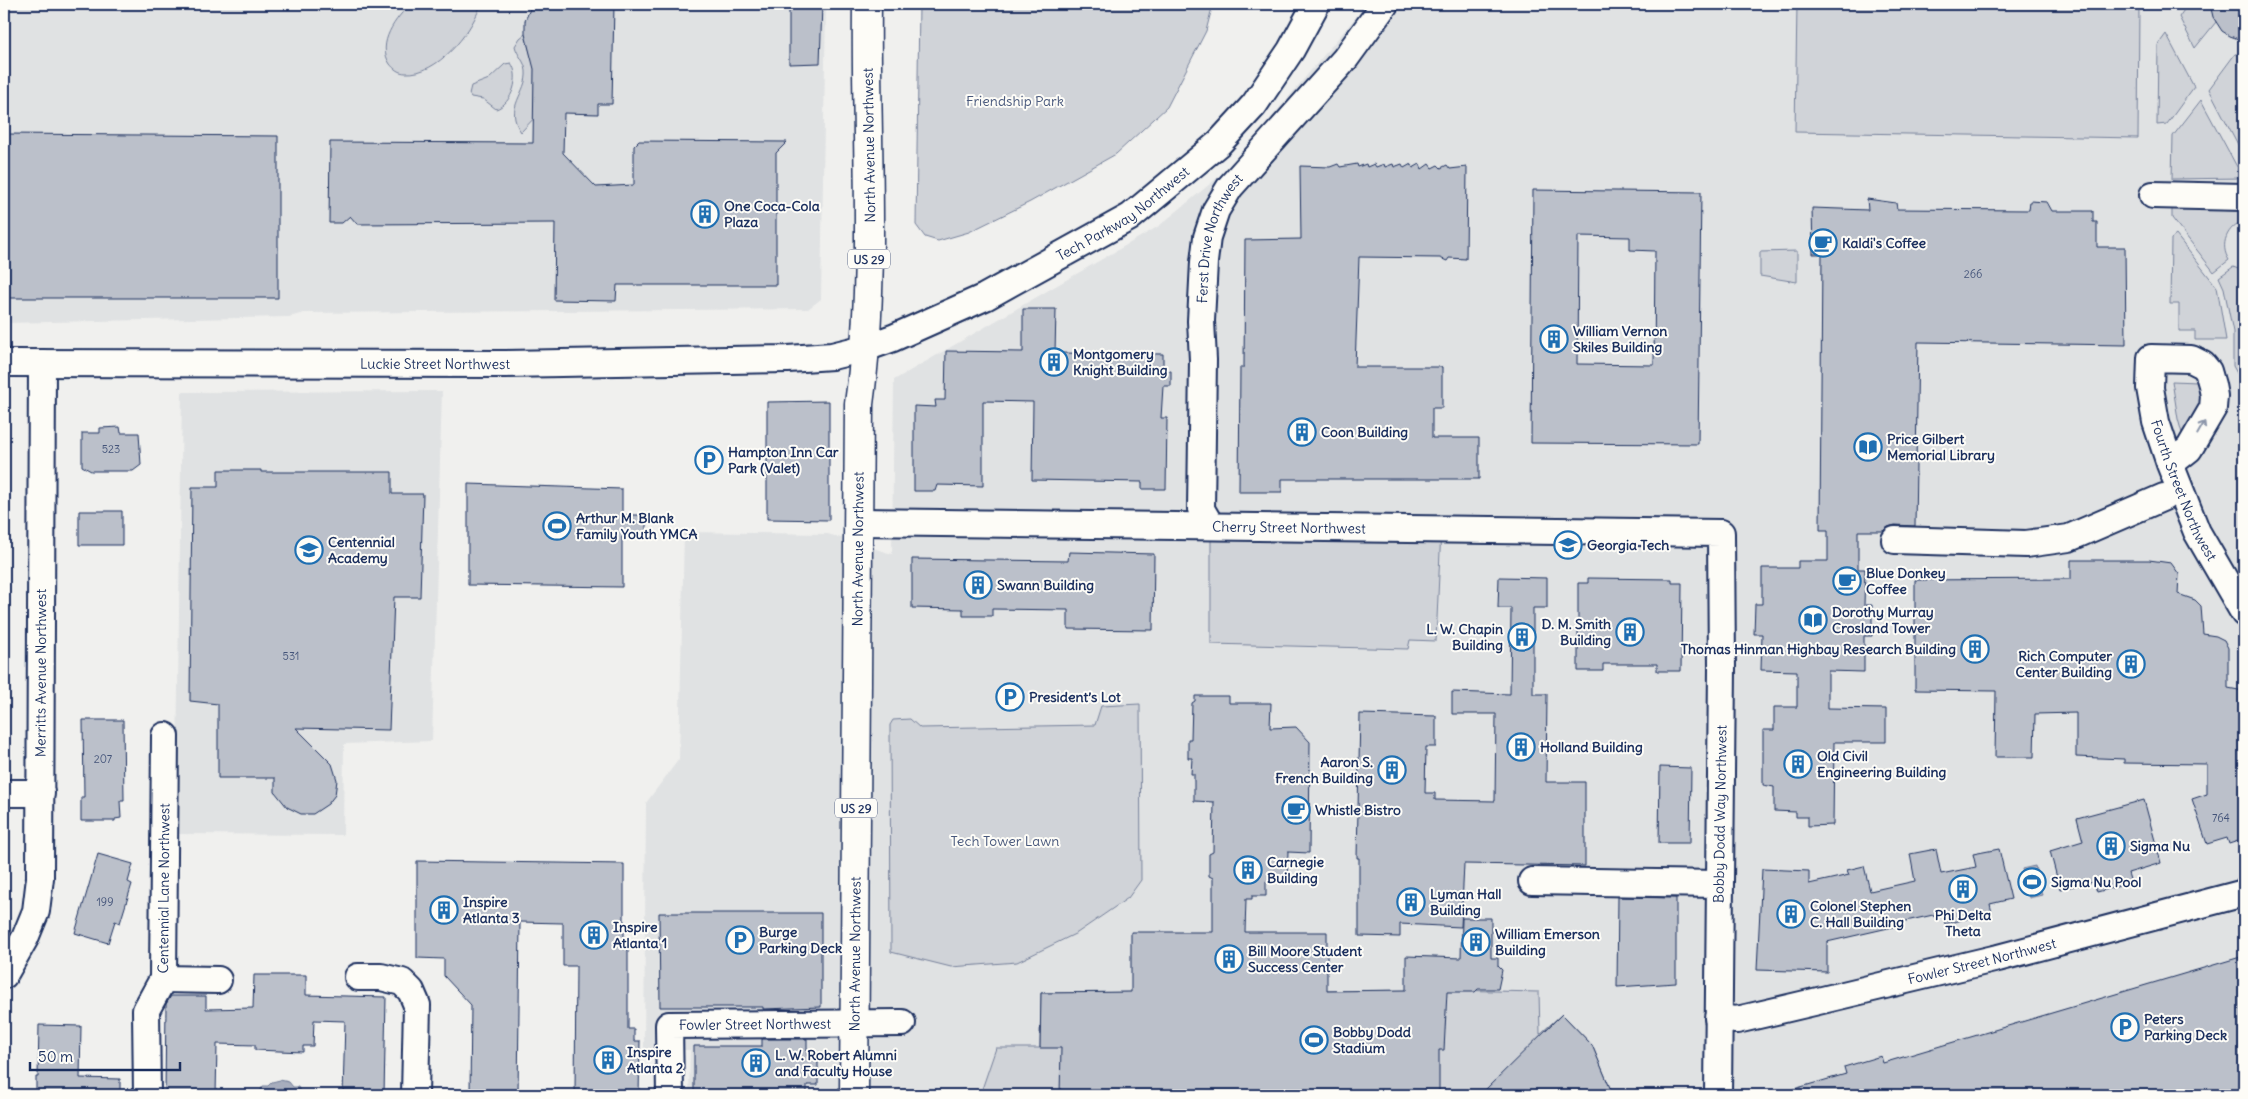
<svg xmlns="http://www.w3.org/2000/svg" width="2248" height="1099" viewBox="0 0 2248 1099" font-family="Delius,sans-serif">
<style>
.built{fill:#e0e2e3}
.green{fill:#d0d3d8;stroke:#76819b}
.water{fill:#a7adbd;stroke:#6f7b97}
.building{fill:#bbc0ca;stroke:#1b2f5e;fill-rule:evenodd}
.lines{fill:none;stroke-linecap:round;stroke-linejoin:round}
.minor-casing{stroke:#1b2f5e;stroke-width:30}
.highway-casing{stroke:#1b2f5e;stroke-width:31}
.minor{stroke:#fdfcf7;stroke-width:26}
.highway{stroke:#fdfcf7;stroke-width:28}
.oneway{stroke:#8c96aa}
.labels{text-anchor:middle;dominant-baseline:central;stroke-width:4;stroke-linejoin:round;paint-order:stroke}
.number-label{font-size:11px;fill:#435379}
.shield{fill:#fdfcf7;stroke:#5f6c8c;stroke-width:1}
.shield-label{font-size:12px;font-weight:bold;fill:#1b2f5e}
.park-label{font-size:14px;fill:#48587c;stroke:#fdfcf7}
.street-label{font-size:14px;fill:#1b2f5e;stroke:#fdfcf7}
.poi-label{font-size:14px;font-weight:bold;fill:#1b2f5e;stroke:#fdfcf7;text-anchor:start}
</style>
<rect width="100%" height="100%" fill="#f0f0ee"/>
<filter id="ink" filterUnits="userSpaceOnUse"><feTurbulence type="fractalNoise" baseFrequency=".02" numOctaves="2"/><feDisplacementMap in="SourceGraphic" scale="10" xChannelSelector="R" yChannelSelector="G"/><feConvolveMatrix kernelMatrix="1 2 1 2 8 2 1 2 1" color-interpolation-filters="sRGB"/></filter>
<g filter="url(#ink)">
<!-- built -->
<path class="built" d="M4,4H826L821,299L808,309L304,313L289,317L4,323Z
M1364,4H2244V1095H689L690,1050H644L646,803L679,759L684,532L828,534L892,554L894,380L1159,226L1228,169L1361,11Z
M442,391L432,741L344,744L343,835L176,834L182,392Z"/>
<!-- green -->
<path class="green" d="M411,4H480V7C470,34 437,75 406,73C399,73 394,69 390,64C376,44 396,17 411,4Z
M919,4H1213L1206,31L1167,107L1116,154L1030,202L969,232L938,241L925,237L916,225Z
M1797,4H2139L2138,138L1795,132Z
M2188,4H2211L2216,22L2195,48L2179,17Z
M525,34L531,56L534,55L537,115L521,132C503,107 528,93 526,71C525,61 517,55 515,46L520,38Z
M2166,34L2194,87L2167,124L2157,125L2158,45Z
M2235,54H2244V156L2209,89Z
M511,63C521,76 512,104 496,109L483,99L471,97L469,94L471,86L489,79L505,64Z
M2201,100L2243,178L2172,179L2173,136Z
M2172,206H2244V221C2227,226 2219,245 2229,260L2214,272L2172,218Z
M2176,235L2217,287L2226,340H2195V331H2179V304H2170L2171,239Z
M1797,251V282L1760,276V252Z
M2233,267L2244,271V386L2233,366V332L2224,288L2219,277Z
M2172,381L2197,382L2207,393L2183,437L2178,419Z
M1211,526L1441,529L1436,641L1410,640L1408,649L1211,644Z
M1140,704L1141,880L1128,898L1077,933L1017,962L951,967L891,952L890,725L893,720L910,719L920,728L1095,725L1101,706Z
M1448,990L1539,992L1540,1034L1562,1014L1592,1045L1613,1095H980L996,1048H1040L1041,993Z"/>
<!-- water -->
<path class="water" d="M2035,866L2042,895L2029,898L2022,869Z
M280,1080L289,1082L293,1087H298L302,1095H258L263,1086H268L272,1082Z"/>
<!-- building -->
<path class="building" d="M532,4H614L612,104H598V114L564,113L563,153L596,187L634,185V146L639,141L787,142L776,153V285H617L616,301L554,300L555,223L357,224L350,216L342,223H329L330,142L533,143L534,69L525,34V21Z
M789,4H822L820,63L789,64Z
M2210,4H2244V41L2230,36L2222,31L2213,17Z
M4,134L278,136V298H4Z
M1338,164L1340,167L1357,164L1358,167L1366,164L1367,167L1374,164L1376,167L1384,164L1385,167L1393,164L1394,167L1402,164L1404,168L1411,164L1413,168L1420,164L1422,169L1429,164L1432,168L1438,165L1441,168L1447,165L1450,169L1467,167L1466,259L1449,258L1447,261L1440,258L1359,257L1355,367H1442V408H1432V438H1479V479H1282V492H1239L1240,367H1244L1245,240L1301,239L1300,166L1330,167Z
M1533,190L1701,192L1698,444L1531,443ZM1578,236L1630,237V250L1655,251L1654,365L1577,364Z
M1867,199L1896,203L1897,209L2029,210L2030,201L2047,202L2052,211H2093V222H2097V247H2125L2126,345L1918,342L1915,526L1895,525L1888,527L1883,531H1858V569H1865L1864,605H1872V636H1864V672L1828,671V708L1886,709V742H1834L1833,825L1808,826V817H1796V812L1774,811V787L1763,785V730H1774V707H1797V671L1761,670L1762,634H1754L1755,604H1762V568H1798V561H1828V530H1820L1822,254H1813L1812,208L1868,210Z
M1023,309H1056L1055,353L1163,354V371H1171V386H1163L1161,418H1167L1166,489H1142V482L1032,480L1033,402L983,401V486L937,485L935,491H914V406L936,407L935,400H945L946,351L1023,352Z
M829,401V520L767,519V402Z
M120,427L121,433H139L141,465L133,471H91L82,466V433H100V428Z
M218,470H261V472H392V494H423L420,597H394L389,730L296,728L332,764L337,780L335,795L328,804L313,814H301L287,807L275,792V778H218V704L190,701L192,487H218Z
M468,484L622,489V515H646V537H622V587L468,585Z
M79,511H122V545H79Z
M1069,552L1154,554L1153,630L1068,629V610L992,609V616H963V609L912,608V559L1068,561Z
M2071,560H2149L2171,563L2179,574L2178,594L2195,600L2201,606L2203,634L2216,636L2224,640L2228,648V688L2244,691V839L2229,844L2227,838L2207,844L2192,799L2207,794V764L2124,763V759L2076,757V713L2035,714L2034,757H1995L1996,691L1915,690V580L2071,579Z
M1499,577L1547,578V608H1533V694H1547L1546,782H1585V866L1464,864L1461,927L1400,924V937L1359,936V858H1357L1360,714L1436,716V747H1426L1425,793H1435V800L1495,801L1496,714H1452V692L1510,694L1511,608H1498Z
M1588,578L1672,579V583H1682L1681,671H1657V664H1603V671H1578V583H1588Z
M1195,696H1229V703H1271L1270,728L1296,727L1310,742L1309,853L1288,852L1287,881H1266V896H1252V899H1246L1245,932H1327V991L1406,990V956L1461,958L1462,918H1491V958H1498V966L1502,970L1498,989H1478L1475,992H1447L1444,1050H1439V1095H1060L1061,1048H1040L1041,993L1131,992V932H1213V878L1209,876V854L1213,852L1214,802L1194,801V774H1191L1192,758H1188V739H1191L1192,703L1195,701Z
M83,720H123L124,801H120L121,818L115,819V821H81V797H84Z
M1660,767L1691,768L1690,843H1659Z
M2144,800L2161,863L2128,873L2131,883L2097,892L2094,882L2060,889L2050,851L2083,841L2077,818Z
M1936,849L1941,874L1976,867L1973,854L1999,849L2011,899L1990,904L1992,913L1945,924L1943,915L1934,917L1933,915L1897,923V926L1827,942V972L1757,970L1762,869L1809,871V884L1849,875L1847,870L1864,866L1870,891L1915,881L1910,854Z
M98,854L133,864L128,882L132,884L120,923L115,921L108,943L75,933Z
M417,861L624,864V946H628V1029H634V1041H640L639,1095H575L576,966H563V923L520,922L518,1095H470L471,1005L444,976V959L417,958Z
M1618,897L1676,898V983L1617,987Z
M659,913H821V1007L763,1009V1007H660Z
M2244,956V1095H1788L1787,1091L1846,1074L1844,1067L1881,1056L1883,1063Z
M254,975H306V995L386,997L384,1095H343L345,1021L314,1020L313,1046H303V1052L255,1050V1045L217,1044L216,1095H165L166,1004L171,996H206V1009L253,1008Z
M1562,1014L1592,1045L1613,1095H1480Z
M39,1025L81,1026L80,1078L120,1079V1095H36V1077H38Z
M762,1039H807V1056H818V1085H807V1095H694V1046H762Z"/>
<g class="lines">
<!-- minor casing -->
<g class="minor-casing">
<g id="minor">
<path d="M2153,195L2244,197"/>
<path id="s1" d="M4,363L506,364L788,359L832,356L865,348L893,338L985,297L1130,217L1219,143L1254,105L1291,50L1316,4"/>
<path id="s2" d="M2170,464L2189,449L2213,408L2214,396L2212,385L2208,371L2203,365L2191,359L2151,358L2150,388L2156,422L2170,464L2197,532L2244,613"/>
<path id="s3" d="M858,522L1721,533L1722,668L1718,1095"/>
<path id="s4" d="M1211,526L1201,509L1203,360L1201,321L1204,262L1207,237L1216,210L1230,187L1345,59L1385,4"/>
<path d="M1895,540L2026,544L2069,538L2164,497"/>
<path d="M4,793H41"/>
<path d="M1532,881L1719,884"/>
<path id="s5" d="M4,975L25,938L36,911L40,878L42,363"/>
<path d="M358,977H381L402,982L411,991L417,1005L415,1095"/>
<path d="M163,979L218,980"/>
<path id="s6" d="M1718,1018L1737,1020L1814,1002L1998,958L2244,893"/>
<path id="s7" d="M147,1095L146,1010L163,979L165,736"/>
<path id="s8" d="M670,1095L669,1025L902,1023"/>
</g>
</g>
<!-- highway casing -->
<g class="highway-casing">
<g id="highway">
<path id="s9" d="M854,1095L859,404C877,271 865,137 867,4"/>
</g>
</g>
<!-- minor -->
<use href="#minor" class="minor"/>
<!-- highway -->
<use href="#highway" class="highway"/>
</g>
<!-- one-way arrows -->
<defs><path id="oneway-shaft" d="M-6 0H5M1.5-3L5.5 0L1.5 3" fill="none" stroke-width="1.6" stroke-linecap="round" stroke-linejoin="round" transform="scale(1.25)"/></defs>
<use class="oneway" href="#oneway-shaft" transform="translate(2201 428) rotate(-60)"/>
</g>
<!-- icons -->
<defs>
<g id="building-ring" transform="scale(1.4375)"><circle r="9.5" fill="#fdfcf7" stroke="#1f6fb2" stroke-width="1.5"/><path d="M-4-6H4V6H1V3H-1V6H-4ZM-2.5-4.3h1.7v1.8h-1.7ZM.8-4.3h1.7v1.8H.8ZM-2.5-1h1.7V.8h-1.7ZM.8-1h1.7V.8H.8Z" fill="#1f6fb2"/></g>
<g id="cafe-ring" transform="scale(1.4375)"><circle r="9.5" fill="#fdfcf7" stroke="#1f6fb2" stroke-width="1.5"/><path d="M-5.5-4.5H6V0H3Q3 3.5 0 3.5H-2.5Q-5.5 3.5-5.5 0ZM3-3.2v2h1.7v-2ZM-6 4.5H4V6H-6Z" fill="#1f6fb2"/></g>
<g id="library-ring" transform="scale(1.4375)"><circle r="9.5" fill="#fdfcf7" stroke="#1f6fb2" stroke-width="1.5"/><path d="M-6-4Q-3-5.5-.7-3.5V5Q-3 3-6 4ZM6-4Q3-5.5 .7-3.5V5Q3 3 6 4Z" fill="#1f6fb2"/></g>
<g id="parking-ring" transform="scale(1.4375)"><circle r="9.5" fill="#fdfcf7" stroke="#1f6fb2" stroke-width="1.5"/><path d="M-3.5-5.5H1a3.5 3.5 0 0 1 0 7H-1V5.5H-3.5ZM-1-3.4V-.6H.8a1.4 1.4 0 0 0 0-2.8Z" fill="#1f6fb2"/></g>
<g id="stadium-ring" transform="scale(1.4375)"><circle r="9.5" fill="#fdfcf7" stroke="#1f6fb2" stroke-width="1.5"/><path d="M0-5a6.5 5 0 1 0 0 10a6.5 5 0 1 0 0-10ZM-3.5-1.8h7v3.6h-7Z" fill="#1f6fb2"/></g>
<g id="university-ring" transform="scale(1.4375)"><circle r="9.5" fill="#fdfcf7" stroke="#1f6fb2" stroke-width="1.5"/><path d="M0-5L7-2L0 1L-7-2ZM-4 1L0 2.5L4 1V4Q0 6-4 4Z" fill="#1f6fb2"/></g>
<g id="school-ring" transform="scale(1.4375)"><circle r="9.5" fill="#fdfcf7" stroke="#1f6fb2" stroke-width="1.5"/><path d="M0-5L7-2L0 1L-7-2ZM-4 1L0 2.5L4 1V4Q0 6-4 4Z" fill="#1f6fb2"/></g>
</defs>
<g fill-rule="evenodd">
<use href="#building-ring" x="705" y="214"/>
<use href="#cafe-ring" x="1823" y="243"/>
<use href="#building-ring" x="1554" y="339"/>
<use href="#building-ring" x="1054" y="362"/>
<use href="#building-ring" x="1302" y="432"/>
<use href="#library-ring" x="1868" y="447"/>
<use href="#parking-ring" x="709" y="460"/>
<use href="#stadium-ring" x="557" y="526"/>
<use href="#university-ring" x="1568" y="545"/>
<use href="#school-ring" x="309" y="550"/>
<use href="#cafe-ring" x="1847" y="581"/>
<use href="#building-ring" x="978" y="585"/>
<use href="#library-ring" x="1813" y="620"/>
<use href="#building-ring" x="1630" y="632"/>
<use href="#building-ring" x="1522" y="637"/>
<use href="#building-ring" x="1975" y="649"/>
<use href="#building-ring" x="2131" y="664"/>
<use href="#parking-ring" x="1010" y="697"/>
<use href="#building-ring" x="1521" y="747"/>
<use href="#building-ring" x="1798" y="764"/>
<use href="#building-ring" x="1392" y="770"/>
<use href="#cafe-ring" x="1296" y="810"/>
<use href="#building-ring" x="2111" y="846"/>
<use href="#building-ring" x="1248" y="870"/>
<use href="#stadium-ring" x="2032" y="882"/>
<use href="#building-ring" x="1963" y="889"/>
<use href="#building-ring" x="1411" y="902"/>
<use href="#building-ring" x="444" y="910"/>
<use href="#building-ring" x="1791" y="914"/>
<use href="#building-ring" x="594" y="935"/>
<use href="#parking-ring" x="740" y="940"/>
<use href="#building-ring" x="1476" y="942"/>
<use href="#building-ring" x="1229" y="959"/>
<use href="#parking-ring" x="2125" y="1027"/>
<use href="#stadium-ring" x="1314" y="1040"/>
<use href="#building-ring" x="608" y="1060"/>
<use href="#building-ring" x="756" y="1063"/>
</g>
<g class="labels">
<!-- number labels -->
<g class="number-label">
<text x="1973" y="274">266</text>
<text x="111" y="449">523</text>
<text x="291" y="656">531</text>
<text x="103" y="759">207</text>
<text x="2221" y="818">764</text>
<text x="105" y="902">199</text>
</g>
<!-- shield labels -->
<g class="shield">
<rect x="848" y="249.5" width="42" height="19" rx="4"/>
<rect x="835" y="798.5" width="42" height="19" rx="4"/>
</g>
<g class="shield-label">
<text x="869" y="259">US 29</text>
<text x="856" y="808">US 29</text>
</g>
<!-- park labels -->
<g class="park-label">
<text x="1015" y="101">Friendship Park</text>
<text x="1005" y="841">Tech Tower Lawn</text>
</g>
<!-- street labels -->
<g class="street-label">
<text transform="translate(869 145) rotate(-91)">North Avenue Northwest</text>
<text stroke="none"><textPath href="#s1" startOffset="1154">Tech Parkway Northwest</textPath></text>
<text stroke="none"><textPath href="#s4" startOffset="294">Ferst Drive Northwest</textPath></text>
<text stroke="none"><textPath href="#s1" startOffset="431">Luckie Street Northwest</textPath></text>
<text stroke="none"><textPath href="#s2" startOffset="309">Fourth Street Northwest</textPath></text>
<text stroke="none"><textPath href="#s3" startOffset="431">Cherry Street Northwest</textPath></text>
<text stroke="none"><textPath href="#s9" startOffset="546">North Avenue Northwest</textPath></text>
<text stroke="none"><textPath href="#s5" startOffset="310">Merritts Avenue Northwest</textPath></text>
<text transform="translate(1720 814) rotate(-89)">Bobby Dodd Way Northwest</text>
<text stroke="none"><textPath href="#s7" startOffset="211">Centennial Lane Northwest</textPath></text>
<text stroke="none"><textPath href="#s9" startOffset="141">North Avenue Northwest</textPath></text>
<text stroke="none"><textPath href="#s6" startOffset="271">Fowler Street Northwest</textPath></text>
<text stroke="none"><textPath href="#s8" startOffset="156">Fowler Street Northwest</textPath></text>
</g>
<!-- poi labels -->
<g class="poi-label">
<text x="724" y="206">One Coca-Cola<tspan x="724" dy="16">Plaza</tspan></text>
<text x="1842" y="243">Kaldi's Coffee</text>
<text x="1573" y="331">William Vernon<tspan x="1573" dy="16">Skiles Building</tspan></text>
<text x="1073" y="354">Montgomery<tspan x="1073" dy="16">Knight Building</tspan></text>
<text x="1321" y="432">Coon Building</text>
<text x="1887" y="439">Price Gilbert<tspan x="1887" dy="16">Memorial Library</tspan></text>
<text x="728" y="452">Hampton Inn Car<tspan x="728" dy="16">Park (Valet)</tspan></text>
<text x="576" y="518">Arthur M. Blank<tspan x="576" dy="16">Family Youth YMCA</tspan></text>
<text x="328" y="542">Centennial<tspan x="328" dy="16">Academy</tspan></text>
<text x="1587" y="545">Georgia Tech</text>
<text x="1866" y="573">Blue Donkey<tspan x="1866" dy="16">Coffee</tspan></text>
<text x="997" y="585">Swann Building</text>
<text x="1832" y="612">Dorothy Murray<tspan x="1832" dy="16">Crosland Tower</tspan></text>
<text x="1611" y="624" text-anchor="end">D. M. Smith<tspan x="1611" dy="16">Building</tspan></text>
<text x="1503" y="629" text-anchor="end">L. W. Chapin<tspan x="1503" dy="16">Building</tspan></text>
<text x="1956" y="649" text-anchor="end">Thomas Hinman Highbay Research Building</text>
<text x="2112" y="656" text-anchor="end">Rich Computer<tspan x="2112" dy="16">Center Building</tspan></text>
<text x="1029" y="697">President’s Lot</text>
<text x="1540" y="747">Holland Building</text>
<text x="1817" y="756">Old Civil<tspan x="1817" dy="16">Engineering Building</tspan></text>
<text x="1373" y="762" text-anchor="end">Aaron S.<tspan x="1373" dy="16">French Building</tspan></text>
<text x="1315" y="810">Whistle Bistro</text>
<text x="2130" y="846">Sigma Nu</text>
<text x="1267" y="862">Carnegie<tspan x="1267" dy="16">Building</tspan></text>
<text x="2051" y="882">Sigma Nu Pool</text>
<text x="1430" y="894">Lyman Hall<tspan x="1430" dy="16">Building</tspan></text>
<text x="463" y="902">Inspire<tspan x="463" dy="16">Atlanta 3</tspan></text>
<text x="1810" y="906">Colonel Stephen<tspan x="1810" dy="16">C. Hall Building</tspan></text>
<text x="1963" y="915" text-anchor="middle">Phi Delta<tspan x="1963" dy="16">Theta</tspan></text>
<text x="613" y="927">Inspire<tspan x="613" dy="16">Atlanta 1</tspan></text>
<text x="759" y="932">Burge<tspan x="759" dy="16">Parking Deck</tspan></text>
<text x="1495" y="934">William Emerson<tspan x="1495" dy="16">Building</tspan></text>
<text x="1248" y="951">Bill Moore Student<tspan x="1248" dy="16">Success Center</tspan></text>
<text x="2144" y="1019">Peters<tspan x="2144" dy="16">Parking Deck</tspan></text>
<text x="1333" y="1032">Bobby Dodd<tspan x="1333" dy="16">Stadium</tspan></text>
<text x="627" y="1052">Inspire<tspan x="627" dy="16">Atlanta 2</tspan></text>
<text x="775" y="1055">L. W. Robert Alumni<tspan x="775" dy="16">and Faculty House</tspan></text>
</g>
</g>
<!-- margin -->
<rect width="2248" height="1099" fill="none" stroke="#fdfcf7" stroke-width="20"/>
<rect x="10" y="10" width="2228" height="1079" fill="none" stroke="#1b2f5e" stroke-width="2" filter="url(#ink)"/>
<!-- scale -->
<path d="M30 1062v8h150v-8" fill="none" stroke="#1b2f5e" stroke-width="2.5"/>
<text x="38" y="1062" font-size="15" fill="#1b2f5e" stroke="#fdfcf7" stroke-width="4" paint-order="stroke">50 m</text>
</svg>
